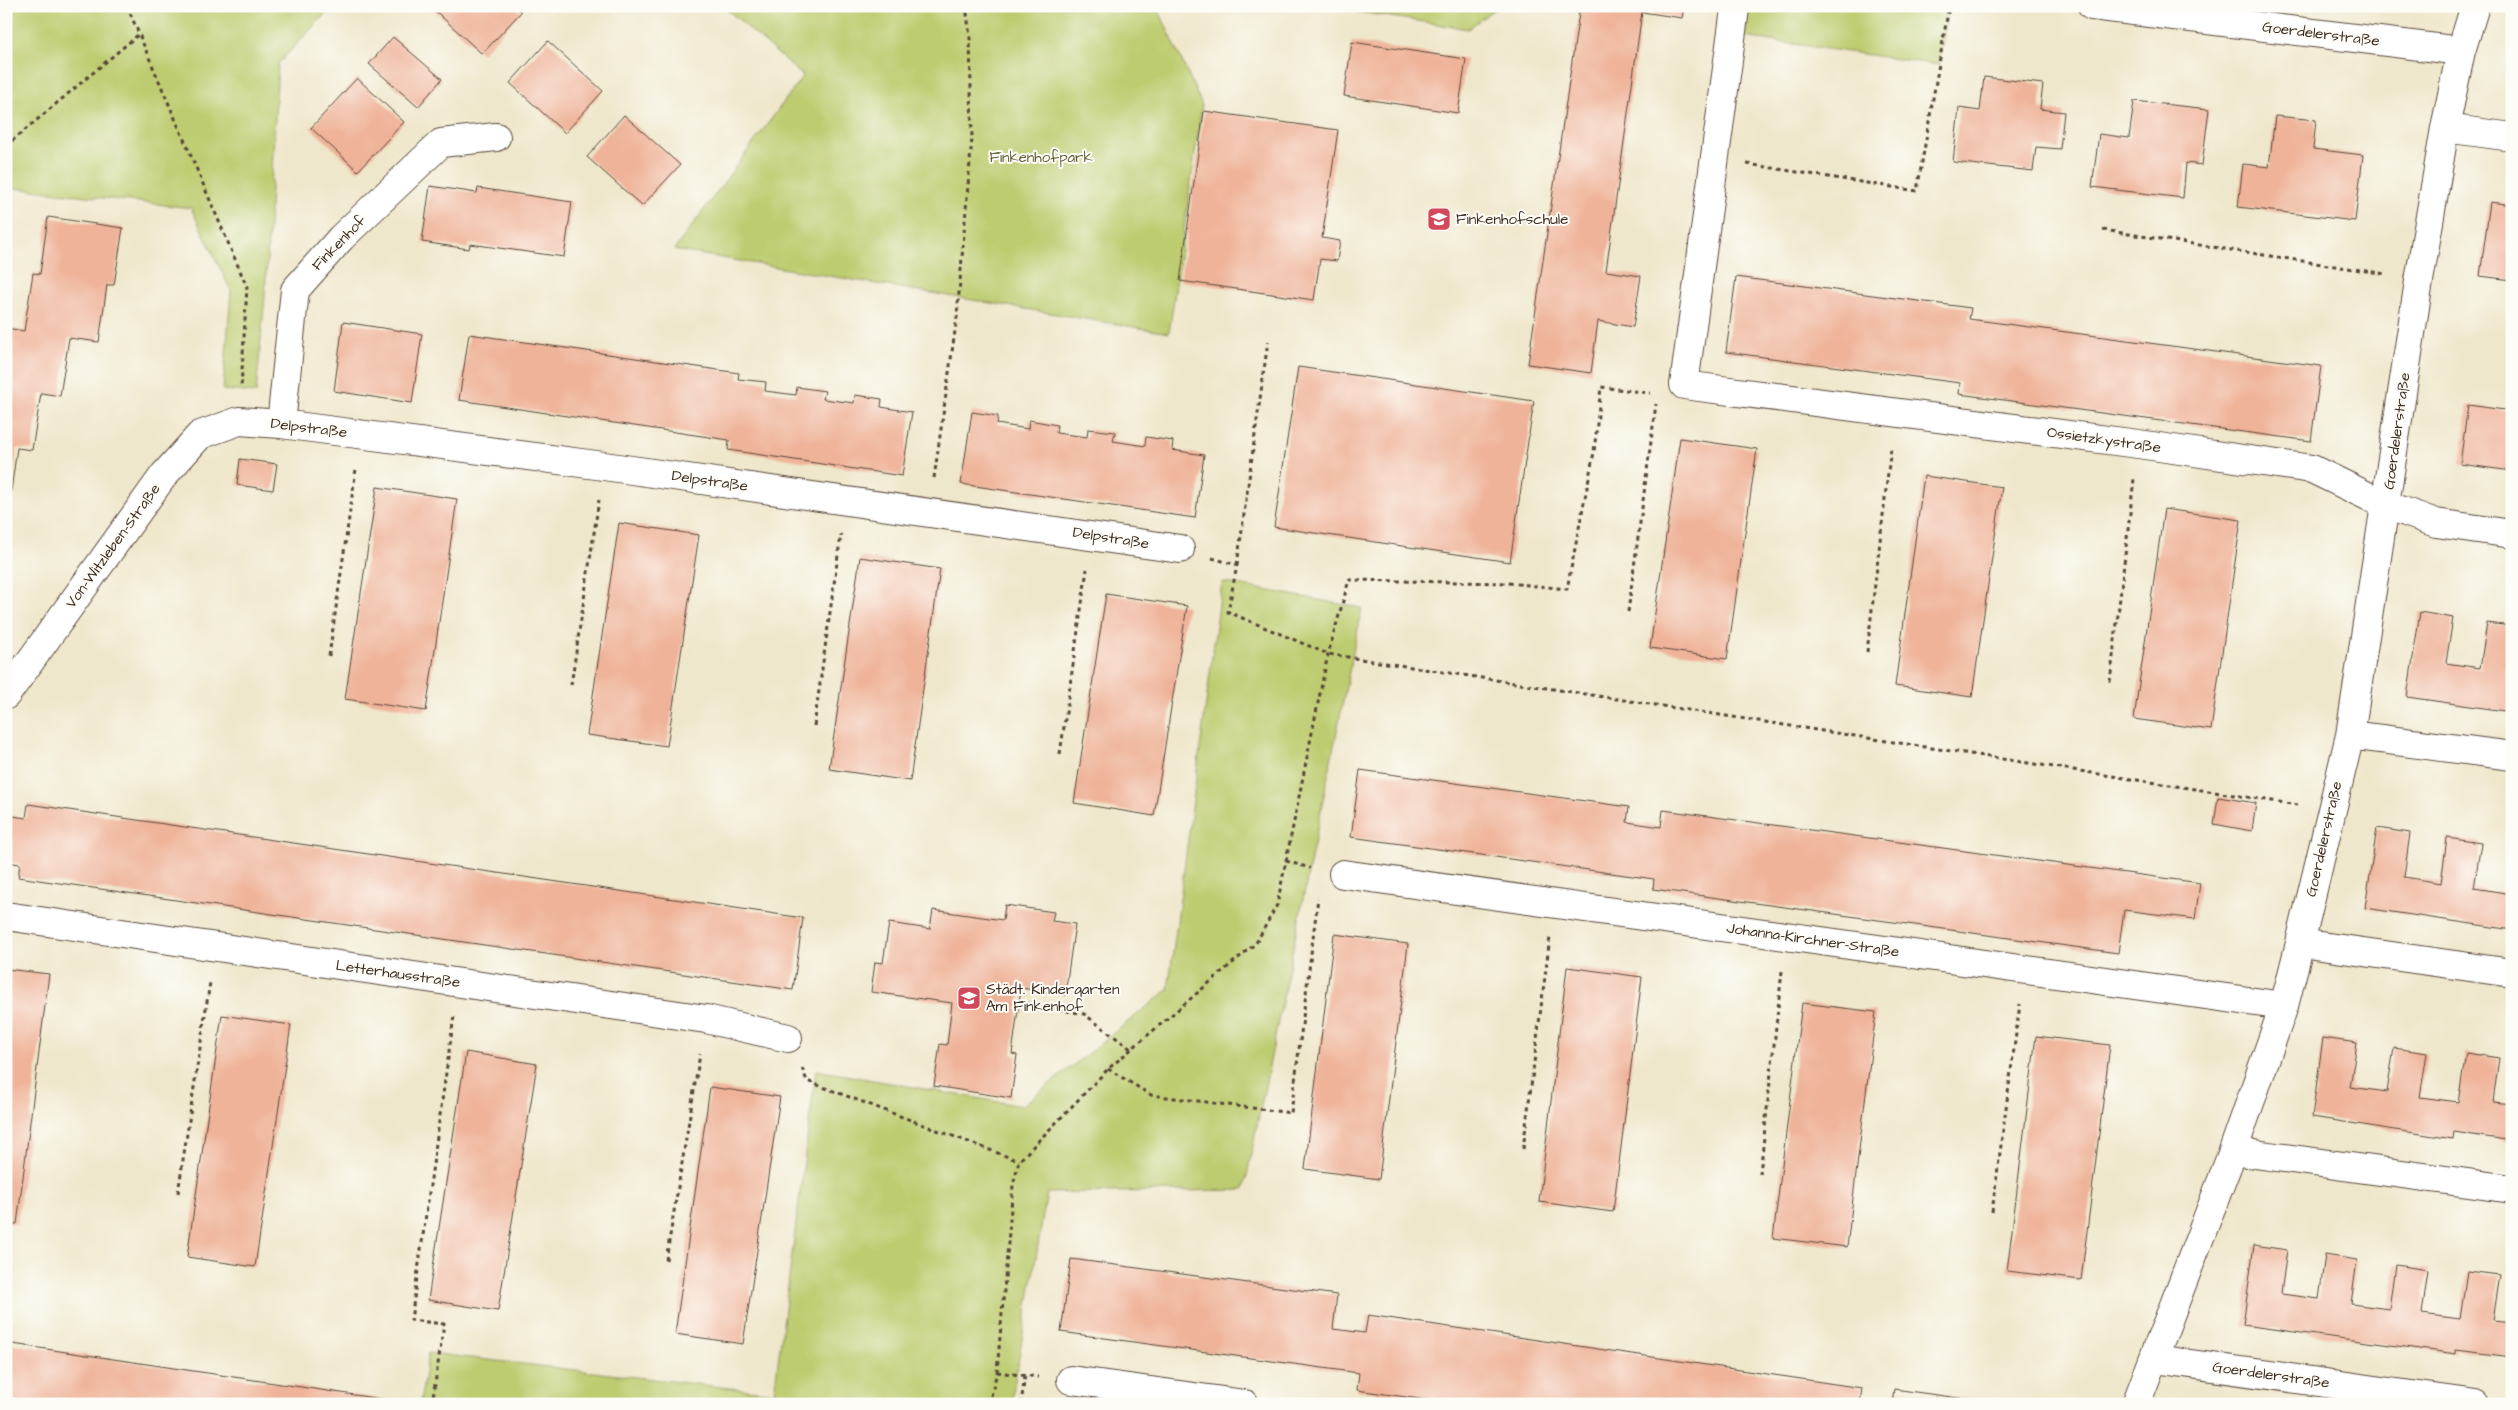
<svg xmlns="http://www.w3.org/2000/svg" width="2518" height="1410" viewBox="0 0 2518 1410" font-family="'Architects Daughter',sans-serif">
<style>
.green{fill:#bdcc6f;stroke:#7c7b46}
.building{fill:#efb399}
.lines{fill:none;stroke-linecap:round;stroke-linejoin:round}
.minor-casing{stroke:#564638;stroke-width:30}
.path{stroke:#564638;stroke-width:3;stroke-dasharray:4 4;stroke-linecap:butt}
.minor{stroke:#fff;stroke-width:28}
.labels{text-anchor:middle;dominant-baseline:central;stroke-width:4;stroke-linejoin:round;paint-order:stroke}
.street-label{font-size:15px;fill:#3b2a1e;stroke:#fdfcf7}
.park-label{font-size:15px;fill:#625b36;stroke:#fdfcf7}
.poi-label{font-size:15px;fill:#3b2a1e;stroke:#fdfcf7;text-anchor:start}
</style>
<rect width="100%" height="100%" fill="#fdfcf7"/>
<filter id="ink" filterUnits="userSpaceOnUse"><feTurbulence type="fractalNoise" baseFrequency=".02" numOctaves="2"/><feDisplacementMap in="SourceGraphic" scale="10" xChannelSelector="R" yChannelSelector="G"/><feConvolveMatrix kernelMatrix="1 2 1 2 8 2 1 2 1" color-interpolation-filters="sRGB"/></filter>
<filter id="wash" filterUnits="userSpaceOnUse"><feTurbulence type="fractalNoise" baseFrequency=".0096" numOctaves="4" result="noise"/><feDisplacementMap in="SourceGraphic" scale="20" xChannelSelector="R" yChannelSelector="G"/><feGaussianBlur stdDeviation="1.12" result="paint"/><feColorMatrix in="noise" values="0 0 0 0 0 0 0 0 0 0 0 0 0 0 0 0 0 1.4 0 .05"/><feComposite in="paint" operator="in"/></filter>
<g filter="url(#wash)">
<rect width="100%" height="100%" fill="#efe7cb"/>
<!-- green -->
<path class="green" d="M6,6H333L278,64L265,296L256,393L223,390L231,291L191,208L6,187Z
M723,6H1157L1202,105L1169,333L674,250L803,76Z
M1321,6H1498L1468,29Z
M1749,6H1949L1939,65L1744,37Z
M1222,582L1362,608L1244,1190L1047,1193L1011,1404H420L428,1353L774,1393L816,1070L1022,1106L1168,990Z"/>
<g id="blocks">
<!-- building -->
<path class="building" d="M430,6H514L521,12L482,54Z
M1580,6H1684L1682,18L1642,12L1606,271L1641,276L1633,327L1598,321L1591,373L1528,364Z
M393,37L442,79L418,107L369,64Z
M548,41L603,91L565,133L510,83Z
M1352,42L1466,59L1458,113L1344,96Z
M1984,77L2043,84L2040,109L2064,112L2060,149L2036,147L2033,171L1953,162L1959,108L1980,111Z
M357,78L404,122L358,171L311,128Z
M2134,101L2209,109L2202,165L2186,163L2183,198L2092,187L2099,134L2129,138Z
M1204,111L1338,130L1322,238L1340,241L1337,261L1320,259L1314,300L1180,281Z
M624,115L680,165L642,206L587,157Z
M2275,116L2316,120L2313,149L2363,155L2355,221L2238,207L2243,164L2269,167Z
M430,186L477,193L478,188L572,202L564,257L470,244L469,249L422,242Z
M2490,202L2512,205V280L2480,276Z
M48,217L123,228L114,285H107L99,342L69,338L60,396L41,393L32,450L17,448L9,505H6V328L24,331L33,273L40,274Z
M1736,277L1971,308L1969,319L2321,366L2311,441L1959,394L1960,383L1726,352Z
M343,322L422,334L412,403L334,391Z
M469,334L739,373L738,379L766,382L765,391L796,395L797,387L825,391L823,399L854,403L855,395L882,399L881,407L912,412L902,476L728,450L729,440L459,400Z
M1298,367L1534,401L1510,562L1274,527Z
M2468,405L2512,411V471L2460,464Z
M972,412L998,416L997,424L1028,429L1029,420L1057,425L1056,433L1087,437L1088,429L1115,432L1113,441L1145,446L1146,437L1173,441L1172,450L1204,455L1195,518L961,484Z
M1680,438L1757,449L1727,659L1650,648Z
M240,459L277,464L273,490L237,485Z
M1924,476L2002,487L1972,697L1895,686Z
M377,487L457,499L426,711L345,699Z
M2164,509L2241,520L2211,730L2134,719Z
M619,523L699,535L667,746L587,735Z
M860,557L940,569L910,781L829,769Z
M1106,594L1187,606L1154,816L1074,803Z
M2420,612L2453,618L2446,663L2480,668L2487,623L2512,626V712L2407,697Z
M1360,770L1629,807L1627,822L1661,827L1663,810L2200,883L2195,919L2124,910L2118,953L1653,889L1654,879L1351,837Z
M2218,797L2256,803L2252,831L2214,824Z
M28,804L803,918L793,990L18,877L20,864L6,862V815L26,818Z
M2377,828L2410,833L2404,877L2441,883L2447,838L2481,843L2474,888L2512,894V930L2365,908Z
M1005,905L1054,912L1052,921L1075,924L1065,995L1021,988L1012,1054L1017,1055L1011,1098L934,1086L940,1044L947,1045L952,1003L871,992L875,962L883,963L889,923L930,929L933,910L1003,920Z
M1334,934L1408,944L1379,1179L1305,1169Z
M1567,967L1642,977L1613,1212L1539,1202Z
M6,969L49,974L17,1224L6,1223Z
M1802,1003L1876,1012L1847,1247L1773,1238Z
M222,1015L291,1025L255,1267L187,1257Z
M2036,1036L2110,1045L2081,1280L2007,1271Z
M2323,1038L2357,1043L2350,1087L2387,1092L2394,1048L2427,1053L2420,1097L2458,1102L2466,1053L2499,1058L2493,1102L2512,1104V1141L2454,1132L2453,1139L2312,1117Z
M466,1052L537,1064L498,1311L428,1300Z
M710,1087L780,1097L743,1344L675,1334Z
M2254,1245L2287,1250L2281,1294L2319,1299L2325,1255L2357,1260L2351,1304L2389,1309L2395,1265L2428,1270L2422,1314L2460,1319L2467,1271L2500,1275L2493,1320L2512,1322V1357L2456,1350V1354L2243,1325Z
M1071,1259L1337,1295L1333,1329L1365,1333L1368,1315L1862,1388L1860,1404H1455L1357,1390L1359,1373L1061,1332Z
M6,1343L388,1400L387,1404H6Z
M1894,1389L1980,1401V1404H1892Z"/>
</g>
</g>
<g filter="url(#ink)">
<use href="#blocks" fill-opacity="0" stroke="#564638" stroke-width="1"/>
<g class="lines">
<!-- minor casing -->
<g class="minor-casing">
<path id="minor" d="M2092,6L2461,51
M1735,9L1684,385L2138,444L2312,469L2386,505L2436,523L2512,534
M2445,128L2512,137
M281,424L295,290L341,238L441,143L496,137
M6,695L164,475L200,435L239,421L281,424L604,466L1180,549
M2350,735L2512,756
M1343,874L2284,1006
M6,916L706,1019L788,1038
M2300,943L2512,973
M2233,1151L2512,1189
M2155,1359L2476,1404
M1071,1380L1245,1404
M2136,1404L2233,1151L2284,1006L2300,943L2350,735L2419,281L2445,128L2461,51L2475,6"/>
</g>
<!-- path -->
<path class="path" d="M127,6L247,287L241,388
M6,146L139,34
M1747,164L1917,191L1949,6
M2103,230L2386,274
M934,478L957,317L972,138L970,37L966,6
M1212,558L1237,565L1228,612L1328,654L2298,805
M1237,565L1268,341
M1628,612L1656,404
M1867,652L1891,447
M329,656L356,469
M2110,682L2134,479
M571,685L599,500
M814,726L841,534
M1060,754L1087,569
M1286,861L1310,868
M1019,1002L1084,1014L1131,1049
M802,1068L807,1081L1019,1161
M1108,1069L1151,1095L1291,1113L1318,898
M1523,1149L1550,937
M1760,1174L1782,971
M178,1193L210,982
M1992,1212L2020,1004
M666,1260L700,1054
M997,1372L1038,1377
M432,1404L444,1324L411,1320L454,1016
M989,1404L997,1372L1013,1185L1019,1161L1108,1069L1256,943L1277,905L1328,654L1349,580L1508,583L1567,589L1594,452L1601,387L1650,393
M1021,1404L1025,1375"/>
<!-- minor -->
<use href="#minor" class="minor"/>
</g>
</g>
<!-- icons -->
<defs>
<g id="school-square" transform="scale(1.25)"><rect x="-9" y="-9" width="18" height="18" rx="4" fill="#d1495b" stroke="#fdfcf7"/><path d="M0-5L7-2L0 1L-7-2ZM-4 1L0 2.5L4 1V4Q0 6-4 4Z" fill="#fff"/></g>
</defs>
<g fill-rule="evenodd">
<use href="#school-square" x="1439" y="219"/>
<use href="#school-square" x="969" y="998"/>
</g>
<g class="labels">
<!-- street labels -->
<g class="street-label">
<text transform="translate(2321 34) rotate(7)">Goerdelerstraße</text>
<text transform="translate(339 243) rotate(-46)">Finkenhof</text>
<text transform="translate(309 428) rotate(7)">Delpstraße</text>
<text transform="translate(2397 431) rotate(-82)">Goerdelerstraße</text>
<text transform="translate(2104 440) rotate(8)">Ossietzkystraße</text>
<text transform="translate(710 481) rotate(8)">Delpstraße</text>
<text transform="translate(1111 538) rotate(9)">Delpstraße</text>
<text transform="translate(113 546) rotate(-54)">Von-Witzleben-Straße</text>
<text transform="translate(2324 839) rotate(-77)">Goerdelerstraße</text>
<text transform="translate(1813 940) rotate(8)">Johanna-Kirchner-Straße</text>
<text transform="translate(398 974) rotate(8)">Letterhausstraße</text>
<text transform="translate(2271 1375) rotate(8)">Goerdelerstraße</text>
</g>
<!-- park labels -->
<g class="park-label">
<text x="1041" y="157">Finkenhofpark</text>
</g>
<!-- poi labels -->
<g class="poi-label">
<text x="1456" y="219">Finkenhofschule</text>
<text x="986" y="989">Städt. Kindergarten<tspan x="986" dy="17">Am Finkenhof</tspan></text>
</g>
</g>
<!-- margin -->
<rect width="2518" height="1410" fill="none" stroke="#fdfcf7" stroke-width="25"/>
</svg>
